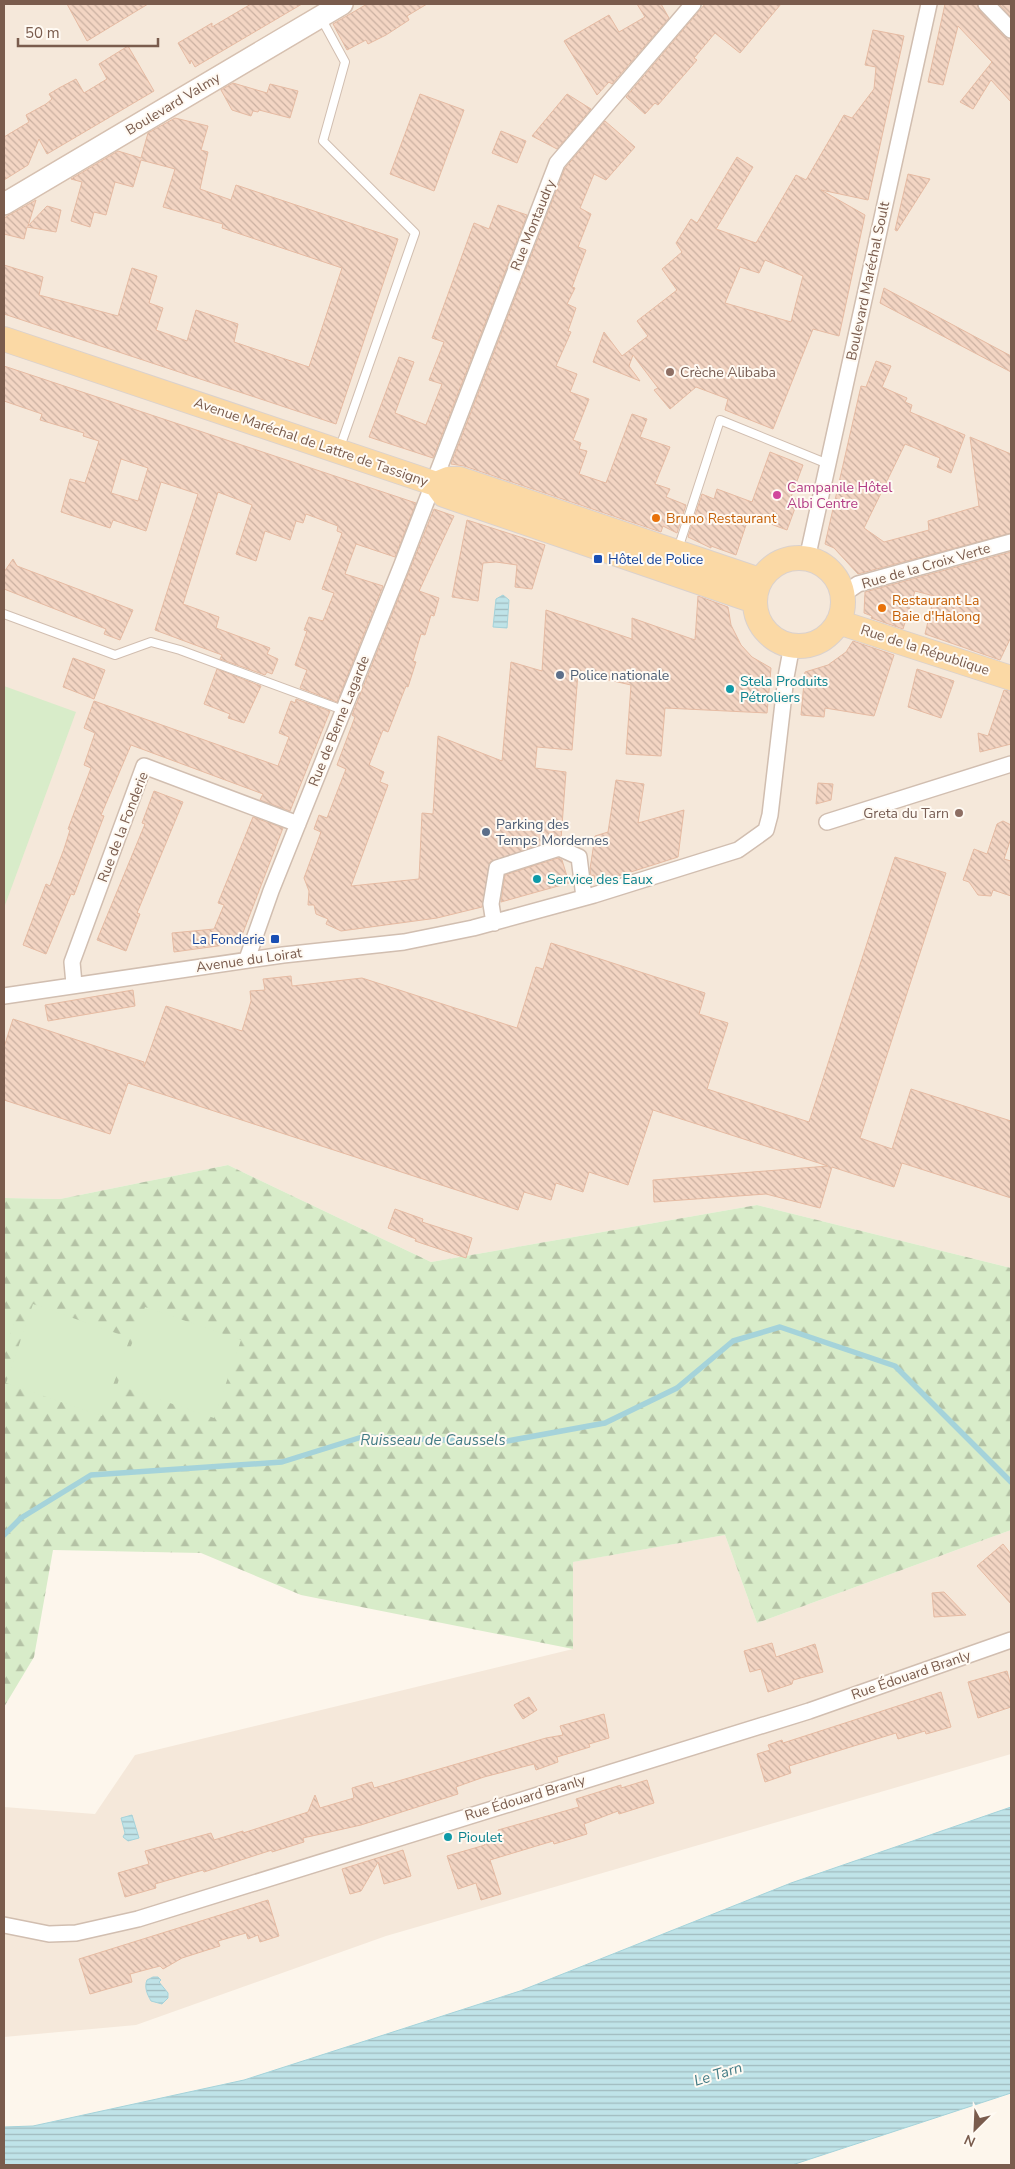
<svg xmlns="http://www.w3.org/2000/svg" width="1015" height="2169" viewBox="0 0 1015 2169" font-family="'Nunito Sans',sans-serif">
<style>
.residential{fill:#f5e8da}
.forest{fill:url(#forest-firs)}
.green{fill:#d8ecc9}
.water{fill:url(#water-rules);stroke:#a5d3da}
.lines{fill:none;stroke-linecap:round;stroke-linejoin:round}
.stream{stroke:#a5d3da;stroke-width:5.5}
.building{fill:url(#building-back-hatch);stroke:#e6bba3;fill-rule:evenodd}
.lane-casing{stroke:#d1beb0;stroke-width:10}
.street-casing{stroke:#d1beb0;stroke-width:18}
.secondary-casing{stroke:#d6c0b0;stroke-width:24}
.primary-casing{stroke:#dad1cd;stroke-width:26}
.lane{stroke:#fff;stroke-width:8}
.street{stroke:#fff;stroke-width:15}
.secondary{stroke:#fff;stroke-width:21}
.primary{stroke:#fbd9a5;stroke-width:24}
.education-dot{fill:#8d6e63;stroke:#fffaf3;stroke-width:2}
.hotel-dot{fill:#d1479c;stroke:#fffaf3;stroke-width:2}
.food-dot{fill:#e8710a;stroke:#fffaf3;stroke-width:2}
.transit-dot{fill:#1a4fb4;stroke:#fffaf3;stroke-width:2}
.service-dot{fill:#5c6f8a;stroke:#fffaf3;stroke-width:2}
.culture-dot{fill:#0f9aa8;stroke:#fffaf3;stroke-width:2}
.labels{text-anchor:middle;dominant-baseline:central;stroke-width:4;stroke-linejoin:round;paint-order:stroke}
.street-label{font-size:14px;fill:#7a5c4d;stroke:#fffaf3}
.education-label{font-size:14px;fill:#785e54;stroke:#fffaf3;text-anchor:start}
.hotel-label{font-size:14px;fill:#b23c85;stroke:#fffaf3;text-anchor:start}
.food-label{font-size:14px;fill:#c56008;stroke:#fffaf3;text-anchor:start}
.transit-label{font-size:14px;fill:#164399;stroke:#fffaf3;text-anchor:start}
.service-label{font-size:14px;fill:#4e5e75;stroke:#fffaf3;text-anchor:start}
.culture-label{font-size:14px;fill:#0d838f;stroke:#fffaf3;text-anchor:start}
.water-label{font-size:15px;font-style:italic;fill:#437c86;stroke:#fffaf3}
</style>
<defs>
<pattern id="forest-firs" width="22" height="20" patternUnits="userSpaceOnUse" patternTransform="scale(1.25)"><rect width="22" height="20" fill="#d8ecc9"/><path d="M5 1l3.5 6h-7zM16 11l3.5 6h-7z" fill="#b4c2a5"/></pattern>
<pattern id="water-rules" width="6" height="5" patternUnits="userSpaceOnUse" patternTransform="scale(1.25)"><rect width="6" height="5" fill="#bfe3e8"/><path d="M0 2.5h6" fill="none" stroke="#a0bbbe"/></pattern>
<pattern id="building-back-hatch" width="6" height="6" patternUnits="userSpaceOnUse" patternTransform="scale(1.25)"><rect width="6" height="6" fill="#f3d5c3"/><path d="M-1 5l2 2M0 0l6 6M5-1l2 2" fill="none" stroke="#cab0a1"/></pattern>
</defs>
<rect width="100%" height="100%" fill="#fdf6ec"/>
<!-- residential -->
<path class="residential" d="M4,4H1011V1268L757,1205L431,1262L228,1165L60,1199L4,1198Z
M1011,1530V1754L386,1936L136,2025L4,2037V1807L95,1814L135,1755L573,1649L572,1562L725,1535L757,1623Z"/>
<!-- forest -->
<path class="forest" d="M228,1165L431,1262L757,1205L1011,1268V1530L757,1623L725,1535L573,1562V1649L301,1595L201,1553L53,1550L34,1657L4,1707V1198L60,1199Z"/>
<!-- green -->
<path class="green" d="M4,686L76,712L4,908Z
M33,1304L130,1338L102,1416L6,1383Z
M145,1307L241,1340L214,1418L117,1385Z
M4,1317L15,1321L4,1353Z"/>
<!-- water -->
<path class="water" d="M503,595L509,600L507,628L493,627L496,599Z
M1011,1807V2093L792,2165H4V2127L33,2126L244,2080L520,1991L791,1883Z
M132,1815L139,1838L128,1841L123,1837L125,1833L121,1818Z
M153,1977H158L161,1980L159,1982L168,1993V1998L162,2004L151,2001C147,1994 144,1987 147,1980Z"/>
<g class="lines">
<!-- stream -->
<path class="stream" d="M4,1535L21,1518L91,1475L282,1462L362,1437L502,1442L605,1423L677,1388L733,1341L780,1327L895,1366L1011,1482"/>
</g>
<!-- building -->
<path class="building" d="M67,4H148L87,41Z
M251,4H302L195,67L191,60L190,64L178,43L212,23V27Z
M367,4H427L407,16L409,20L386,35L368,44L366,40L347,50L333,24Z
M637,4H661L669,18L612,84L609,82L597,95L564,41L609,15L619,32L645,17Z
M705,4H781L740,53L715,33L694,58L697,60L677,83L658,105L655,103L645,114L626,97Z
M945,4H977L979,10L1004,36L1011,39V102L991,80L973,109L960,102L992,62L958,26L943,85L928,82Z
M999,4H1011V17Z
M873,30L904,36L868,200L821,190L865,215L839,336L813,329L773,429L725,410L728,399L696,387L670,409L654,390L658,388L633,355L629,366L640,381L593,362L604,332L622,356L648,336L637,321L677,290L662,269L682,252L676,243L691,219L697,223L737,157L753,167L716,229L756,243L796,175L806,180L844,115L852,118L874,89L876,67L865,65ZM765,260L803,276L791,322L725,303L740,267L759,273Z
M128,46L154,91L47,154L39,139L28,165L4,180V137L29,122L26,115L46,104L52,99L49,94L59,88L76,79L84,93L107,79L99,64Z
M233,83L267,93L270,84L298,91L290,118L259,110L258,112L253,111L251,116L232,110L221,90Z
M420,94L464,110L434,191L390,174Z
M567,94L591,109L557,149L532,136Z
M175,118L208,126L201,150L208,152L200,189L231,200L236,185L398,239L336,424L4,314V265L43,277L39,295L118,316L132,268L157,276L149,303L163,308L156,330L187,341L196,310L238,324L234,342L309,367L342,268L222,228L223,224L163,207L175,169L141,160L133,187L115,182L106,215L94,212L90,227L71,221L82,182L71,179L118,151L141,158L148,133Z
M605,121L635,147L606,180L594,174L580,208L591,214L578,247L586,250L572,287L575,288L567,304L576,308L568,331L571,332L556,366L577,374L570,392L589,399L573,440L581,443L579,449L587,451L579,474L606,483L632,414L647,419L640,437L670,447L655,484L670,489L666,497L686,505L677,533L663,526L661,532L464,466L451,464L565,168Z
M501,131L526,141L517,163L492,153Z
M908,174L930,179L897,231L895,230Z
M36,200L28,226L47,206L61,210L56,232L27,227L24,239L4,234V218Z
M498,205L527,215L433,458L369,437L399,357L414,362L395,413L426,425L442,384L429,380L444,342L432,338L474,223L489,229Z
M884,288L1011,356V372L880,303Z
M876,361L891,366L882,387L907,398L905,402L912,405L910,412L965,435L951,473L937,467L940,458L905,444L864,528L884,542L929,530L928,521L979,506L970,437L1011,454V533L858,574L834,548L825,544L861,386L866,387Z
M4,366L416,503L395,557L356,544L345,574L383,586L337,702L300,688L307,670L295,665L307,631L304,630L309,617L323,621L334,593L322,589L342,533L337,531L338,526L306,514L303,523L296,521L290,540L265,531L256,561L236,554L252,505L218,492L183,604L219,617L216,628L270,648L267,654L278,659L272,674L267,672L265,675L220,659L222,655L155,630L198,494L161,482L146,531L113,520L110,528L61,512L70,479L85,483L99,441L83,436L84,433L40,420L42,414L4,401ZM121,459L148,468L138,501L111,493Z
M770,452L803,465L791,497L798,500L787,530L749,516L736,555L711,546V548L688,537L702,494L714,499L717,489L752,502Z
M434,509L454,516L419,591L439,598L434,616L431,615L425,635L421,634L413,661L416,662L408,687L406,686L402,696L388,732L383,730L369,765L384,772L380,782L388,785L351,886L419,879L422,813L433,814L438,736L502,761L511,662L542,671L546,610L632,639V618L695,640L698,596L728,607L731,625L741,645L752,657L771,668L767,713L665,708L661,756L626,754L631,685L578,673L572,750L537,747L535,768L566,772L561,839L490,862L482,907L437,918L341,931L326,924L328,919L316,914L314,905H308L309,891L304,878L321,832L314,829L319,815L327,818L346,769L337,765L355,717L352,715Z
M467,520L545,545L532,589L515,587L517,565L496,562L483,563L478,601L452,597Z
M1011,552V637L1000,660L925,634L934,596L915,591L903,629L871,618L872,616L864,613L865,592Z
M13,559L17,566L133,610L120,640L104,634L106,629L4,589V572Z
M853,641L894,655L874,716L825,708L824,717L801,715L805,672L828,665L846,652Z
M73,658L105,670L94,699L63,687Z
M217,669L261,686L244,723L228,718L230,714L204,704Z
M917,669L954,681L941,718L908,707Z
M1004,690L1011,691V744L980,752L978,733L988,736Z
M296,699L330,711L290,811L260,800L263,794L131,745L101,815L104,816L74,895L71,894L46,954L23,945L46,884L50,886L64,849L70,830L68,829L91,768L84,765L95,733L84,728L94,701L278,766L289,737L279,733L291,701L295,703Z
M616,780L644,784L638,823L684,810L678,857L596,883L594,875L591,876L590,869L595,836L608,832Z
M818,783L833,784L831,800L816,804Z
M154,791L183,802L137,913L140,914L126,951L97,940L145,824L142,823Z
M253,817L283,828L239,943L174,952L172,933L214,929L224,905L218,903Z
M1003,821L1011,825V838L1004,859L1011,861V896L993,890L991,896L978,895L969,882L963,880L974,849L987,854L997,824Z
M895,857L946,873L860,1138L892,1149L911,1089L1011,1121V1198L902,1163L894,1187L832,1167L820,1208L766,1194L654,1202L653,1180L828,1166L653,1110L628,1185L589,1172L583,1192L556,1183L551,1200L524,1192L518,1210L128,1083L110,1134L4,1100V1047L13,1019L144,1062V1067L166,1006L242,1031L251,1001L250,991L265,990L263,979L291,976L292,986L362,978L517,1028L536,967L543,969L551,943L705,993L699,1014L728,1023L707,1089L809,1122Z
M558,858L562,860L569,883L501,902L505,875Z
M133,990L135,1006L48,1021L45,1005Z
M395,1209L423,1219L422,1222L472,1238L466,1258L415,1241L416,1239L388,1228Z
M1003,1544L1011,1554V1604L977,1566Z
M944,1592L966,1615L934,1617L932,1593Z
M772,1643L776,1657L815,1644L823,1672L793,1680L792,1684L768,1692L761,1669L750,1672L744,1651Z
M1007,1671L1011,1686V1707L978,1718L968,1682Z
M941,1692L951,1727L926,1734L925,1731L898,1739L896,1733L789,1766L791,1773L765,1782L757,1754L770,1750L768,1745L782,1740L783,1743Z
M529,1697L537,1710L523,1719L514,1705Z
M604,1714L609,1738L589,1744L590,1747L557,1757L558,1762L536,1770L534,1764L484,1777L456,1787L458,1794L361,1825L303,1838L304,1842L272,1852V1850L204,1872L203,1870L155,1884L156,1888L125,1897L118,1873L149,1864L145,1851L211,1833L214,1840L243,1831V1833L308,1812L315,1795L320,1808L354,1798L352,1788L372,1782L374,1788L546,1738L563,1735L560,1726Z
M647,1780L654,1803L619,1814L618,1811L584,1824L587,1834L554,1844L553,1841L490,1860L501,1894L481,1900L476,1883L458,1889L447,1856L485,1845L483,1838L499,1833L498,1830L579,1807L576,1799L621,1785V1788Z
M403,1850L411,1876L384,1884L378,1862L361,1891L350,1894L342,1869Z
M268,1900L279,1936L260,1942L258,1935L248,1939L246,1933L218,1941L220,1946L182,1958L163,1969L160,1966L130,1974L132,1982L90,1994L79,1959Z"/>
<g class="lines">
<!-- lane casing -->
<g class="lane-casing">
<path id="lane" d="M321,18L345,62L323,141L415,233L339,450
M678,549L720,420L828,464
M4,614L115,655L151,642L180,650L343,710"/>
</g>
<!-- street casing -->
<g class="street-casing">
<path id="street" d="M986,4L1011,30
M807,559L929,4
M842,595L858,584L1011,542
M827,822L1011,764
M494,923L491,904L497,868L559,848L579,857L584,897
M247,959L271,891L401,567L557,163L693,4
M74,984L72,962L144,766L298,824
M4,996L283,955L404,942L473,928L594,895L738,850L766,830L770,815L786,677L792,645
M4,1925L49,1934L76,1933L138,1919L809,1711L1011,1640"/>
</g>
<!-- secondary casing -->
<g class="secondary-casing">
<path id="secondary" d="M4,204L342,4"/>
</g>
<!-- primary casing -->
<g class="primary-casing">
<path id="primary" d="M4,339L436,484L444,495L754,601
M436,484L448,479H460L760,580
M755 602a44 44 0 1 1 88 0a44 44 0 1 1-88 0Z
M838,622L1011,678"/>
</g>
<!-- lane -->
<use href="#lane" class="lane"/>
<!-- street -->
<use href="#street" class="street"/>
<!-- secondary -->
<use href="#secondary" class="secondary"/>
<!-- primary -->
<use href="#primary" class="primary"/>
</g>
<!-- markers -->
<g class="education-dot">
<circle cx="670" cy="372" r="5"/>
<circle cx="959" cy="813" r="5"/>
</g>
<circle class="hotel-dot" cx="777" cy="495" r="5"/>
<g class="food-dot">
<circle cx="656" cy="518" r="5"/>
<circle cx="882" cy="608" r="5"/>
</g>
<g class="transit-dot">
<rect x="593" y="554" width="10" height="10" rx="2.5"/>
<rect x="270" y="934" width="10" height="10" rx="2.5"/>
</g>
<g class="service-dot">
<circle cx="560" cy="675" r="5"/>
<circle cx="486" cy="832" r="5"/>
</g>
<g class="culture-dot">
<circle cx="730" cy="689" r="5"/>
<circle cx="537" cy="879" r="5"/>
<circle cx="448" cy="1837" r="5"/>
</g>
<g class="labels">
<!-- street labels -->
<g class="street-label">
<text transform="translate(173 104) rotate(-31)">Boulevard Valmy</text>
<text transform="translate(533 225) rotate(-68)">Rue Montaudry</text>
<text transform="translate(868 281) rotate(-78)">Boulevard Maréchal Soult</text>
<text transform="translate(311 442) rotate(19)">Avenue Maréchal de Lattre de Tassigny</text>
<text transform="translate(926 566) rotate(-16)">Rue de la Croix Verte</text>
<text transform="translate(925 650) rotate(18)">Rue de la République</text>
<text transform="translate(339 721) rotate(-68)">Rue de Berne Lagarde</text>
<text transform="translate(123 827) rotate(-69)">Rue de la Fonderie</text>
<text transform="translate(249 960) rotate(-8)">Avenue du Loirat</text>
<text transform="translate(911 1675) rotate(-19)">Rue Édouard Branly</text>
<text transform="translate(525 1798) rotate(-17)">Rue Édouard Branly</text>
</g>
<!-- education labels -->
<g class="education-label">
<text x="680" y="372">Crèche Alibaba</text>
<text x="949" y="813" text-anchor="end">Greta du Tarn</text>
</g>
<!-- hotel labels -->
<g class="hotel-label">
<text x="787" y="487">Campanile Hôtel<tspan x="787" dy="16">Albi Centre</tspan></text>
</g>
<!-- food labels -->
<g class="food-label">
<text x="666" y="518">Bruno Restaurant</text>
<text x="892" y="600">Restaurant La<tspan x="892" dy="16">Baie d'Halong</tspan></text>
</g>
<!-- transit labels -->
<g class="transit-label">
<text x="608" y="559">Hôtel de Police</text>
<text x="265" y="939" text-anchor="end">La Fonderie</text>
</g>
<!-- service labels -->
<g class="service-label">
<text x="570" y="675">Police nationale</text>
<text x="496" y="824">Parking des<tspan x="496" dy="16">Temps Mordernes</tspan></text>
</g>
<!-- culture labels -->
<g class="culture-label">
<text x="740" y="681">Stela Produits<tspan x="740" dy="16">Pétroliers</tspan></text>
<text x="547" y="879">Service des Eaux</text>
<text x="458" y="1837">Pioulet</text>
</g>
<!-- water labels -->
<g class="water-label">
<text x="433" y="1440">Ruisseau de Caussels</text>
<text transform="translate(718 2074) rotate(-17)">Le Tarn</text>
</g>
</g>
<!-- border -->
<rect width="1015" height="2169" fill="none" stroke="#7a5c4d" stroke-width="10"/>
<!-- north arrow -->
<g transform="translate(975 2129) rotate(204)" stroke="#fffaf3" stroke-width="4" paint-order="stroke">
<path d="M0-4L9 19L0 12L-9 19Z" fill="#7a5c4d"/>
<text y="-8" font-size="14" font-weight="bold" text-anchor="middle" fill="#7a5c4d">N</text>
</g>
<!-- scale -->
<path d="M18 38v8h140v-8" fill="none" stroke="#7a5c4d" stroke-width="2.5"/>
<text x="25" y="38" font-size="15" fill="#7a5c4d" stroke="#fffaf3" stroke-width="4" paint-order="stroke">50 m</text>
</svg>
